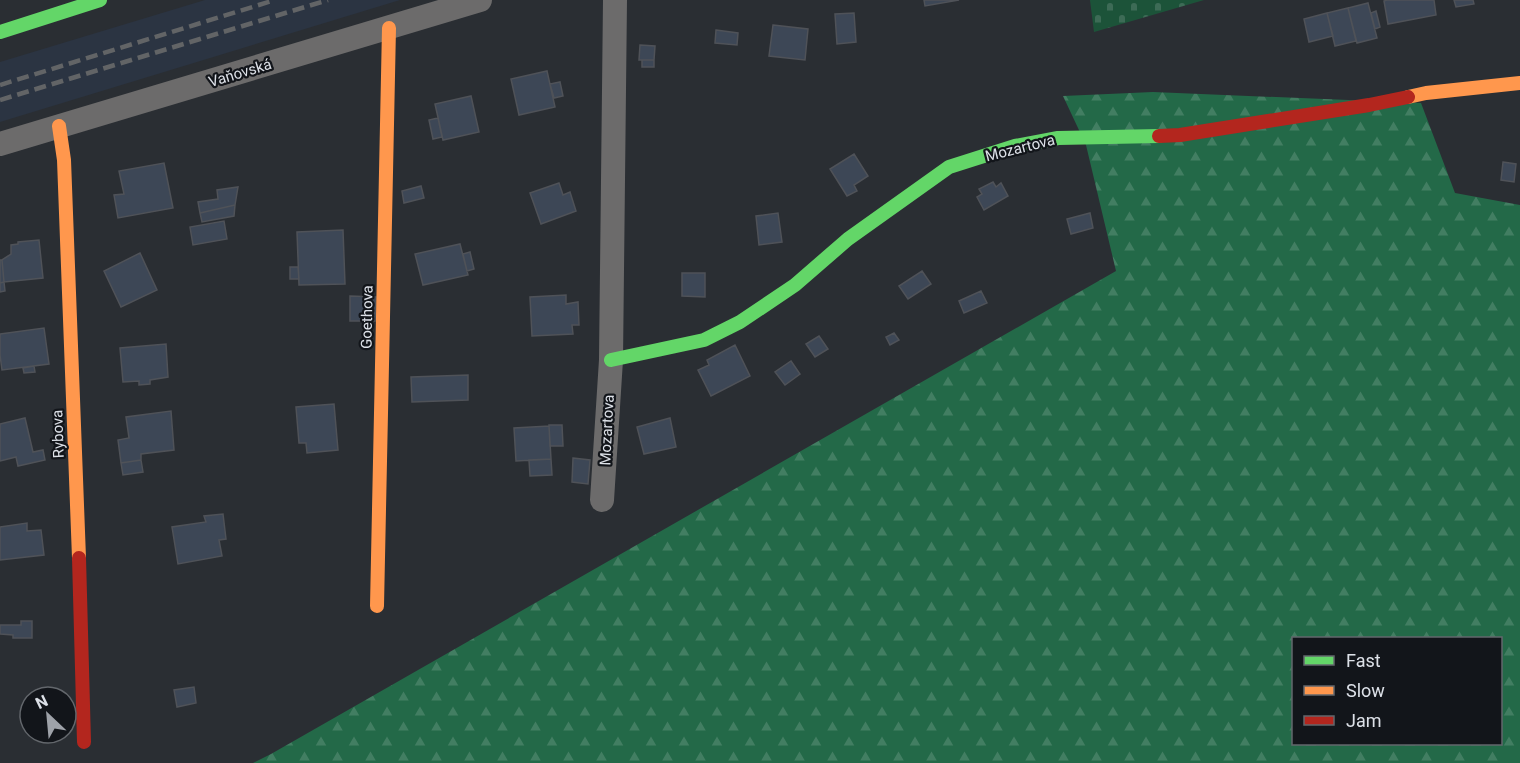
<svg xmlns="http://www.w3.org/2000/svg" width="1520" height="763" viewBox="0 0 1520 763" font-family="Roboto,sans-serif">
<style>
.built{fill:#2b3442}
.forest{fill:url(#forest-firs);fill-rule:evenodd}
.cemetery{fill:url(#cemetery-stones)}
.building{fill:#3d4756;stroke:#4f5258;stroke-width:1.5}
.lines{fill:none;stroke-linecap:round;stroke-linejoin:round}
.street{stroke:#6c6b6b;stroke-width:24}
.fast{stroke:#63d668;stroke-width:14}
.slow{stroke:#ff974d;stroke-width:14}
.jam{stroke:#b3261e;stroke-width:14}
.rail{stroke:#626466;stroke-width:4.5;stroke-dasharray:12 6;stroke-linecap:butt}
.labels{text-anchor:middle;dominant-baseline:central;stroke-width:4.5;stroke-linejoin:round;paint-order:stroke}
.street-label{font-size:15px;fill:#dde1e8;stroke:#12151a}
</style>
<defs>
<pattern id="forest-firs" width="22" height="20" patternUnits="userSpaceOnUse" patternTransform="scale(1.5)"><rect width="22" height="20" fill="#236948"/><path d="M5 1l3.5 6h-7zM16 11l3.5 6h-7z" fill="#427e62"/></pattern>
<pattern id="cemetery-stones" width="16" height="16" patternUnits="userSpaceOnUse" patternTransform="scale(1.5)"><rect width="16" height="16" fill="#1c5339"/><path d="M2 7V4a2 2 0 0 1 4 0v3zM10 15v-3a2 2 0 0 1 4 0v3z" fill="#3d6b56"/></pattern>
</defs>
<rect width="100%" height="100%" fill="#2a2e33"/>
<!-- built -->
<path class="built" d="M205,0H400L0,122V62Z"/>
<!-- forest -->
<path class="forest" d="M1153,92L1421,103L1455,193L1520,205V763H253L271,754L1116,271L1086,145L1063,96ZM1294,638H1500V744H1294Z"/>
<!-- cemetery -->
<path class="cemetery" d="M1090,0H1204L1094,32Z"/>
<!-- building -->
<path class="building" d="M924,0H959L925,6Z
M1387,0H1434L1436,15L1388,24L1384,1Z
M1454,0H1473L1474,4L1456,7Z
M1368,3L1377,38L1357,43L1348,8Z
M1348,8L1356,41L1335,46L1327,13Z
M1376,11L1380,27L1375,29L1371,13Z
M854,13L856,42L837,44L835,14Z
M1327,13L1333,36L1309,42L1304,19Z
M773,25L808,29L805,60L769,56Z
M716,30L738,33L737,45L715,43Z
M640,45L655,46L654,60H639Z
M642,60H654V67H642Z
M547,71L555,107L519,115L511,79Z
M560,82L563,96L554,98L550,84Z
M471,96L479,132L443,140L435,104Z
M438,118L442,137L433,139L429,120Z
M854,154L868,176L854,185L857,191L847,196L830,169Z
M1503,162L1516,164L1514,182L1501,180Z
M164,163L173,208L118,218L114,195L124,194L119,171Z
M993,182L996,187L1001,183L1008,196L984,210L977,197L982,194L979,189Z
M559,183L563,195L570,192L576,211L541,224L530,193Z
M421,186L424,198L404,203L402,191Z
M238,187L235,205L200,213L198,202L218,199L217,190Z
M235,205L234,216L202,222L200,213Z
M778,213L782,242L759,245L756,216Z
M1090,213L1093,228L1071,234L1067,219Z
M224,221L227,239L193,245L190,227Z
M343,230L345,284L299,285L297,232Z
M39,240L43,278L4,282L2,260L11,254V245L18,244V242Z
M460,244L468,275L423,285L415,254Z
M470,252L474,269L467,271L463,254Z
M140,253L157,290L121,307L104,271Z
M0,260H2L4,282L0,283Z
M290,267H298L299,279H290Z
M922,271L931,284L908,299L899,286Z
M682,273H705V297L682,296Z
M4,282L5,291L0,292V283Z
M981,291L987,303L964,313L959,301Z
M566,295V304L578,302L579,325H572L573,334L532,336L530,297Z
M350,296L376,297L375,321H350Z
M44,328L49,364L2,370L0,355V334Z
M894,333L899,340L890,345L886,337Z
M819,336L828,349L815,357L806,344Z
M166,344L168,377L150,380V384L139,385V381L123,382L120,348Z
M735,345L750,376L711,396L698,370L709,365L707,360Z
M791,361L800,374L785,385L775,372Z
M34,366L35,372L24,373L23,368Z
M468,375V400L412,402L411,377Z
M334,404L338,450L307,453L306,443H299L296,407Z
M171,411L174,450L141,454V460L121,463L118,440L129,438L126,417Z
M25,418L33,452L43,450L45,460L18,466L16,457L0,461V424Z
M670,418L676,447L644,454L637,427Z
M549,425H562L563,446H550Z
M549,426L551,459L516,461L514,428Z
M573,458L590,460L588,484L572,482Z
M551,459L552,475L530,476L529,460Z
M141,460L143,472L123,475L121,463Z
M223,514L226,539L219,540L222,556L178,564L172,527L206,522L204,516Z
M27,523V531L41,530L44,555L0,560V527Z
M21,621H32V638H13V635L0,634V625H21Z
M194,687L196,703L177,707L174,690Z"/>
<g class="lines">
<!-- street -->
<path class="street" d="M0,144L480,0
M602,500L611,360L615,0"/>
<!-- fast -->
<path class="fast" d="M0,32L100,0
M611,360L704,340L740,322L795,285L848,239L949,167L1015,146L1058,138L1159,136"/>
<!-- slow -->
<path class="slow" d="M1408,97L1426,93L1520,83
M59,126L64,160L79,558
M377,606L389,28"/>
<!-- jam -->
<path class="jam" d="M1159,136L1180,135L1369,105L1408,97
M79,558L84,742"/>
<!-- rail -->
<path class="rail" d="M0,85L275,0
M0,100L328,0"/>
</g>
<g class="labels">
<!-- street labels -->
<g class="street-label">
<text transform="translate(240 73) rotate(-17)">Vaňovská</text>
<text transform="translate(1020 148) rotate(-14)">Mozartova</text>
<text transform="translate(367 317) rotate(-89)">Goethova</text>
<text transform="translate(607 430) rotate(-87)">Mozartova</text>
<text transform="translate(58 434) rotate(-92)">Rybova</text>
</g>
</g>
<!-- legend -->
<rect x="1292" y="637" width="210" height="108" fill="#12151a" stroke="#63676c" stroke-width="1.5"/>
<rect x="1304" y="656" width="30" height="9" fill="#63d668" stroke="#63676c" stroke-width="1.5"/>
<text x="1346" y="667" font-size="18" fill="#dde1e8">Fast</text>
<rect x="1304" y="686" width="30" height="9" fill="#ff974d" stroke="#63676c" stroke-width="1.5"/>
<text x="1346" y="697" font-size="18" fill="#dde1e8">Slow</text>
<rect x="1304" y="716" width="30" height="9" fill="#b3261e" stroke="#63676c" stroke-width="1.5"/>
<text x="1346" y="727" font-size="18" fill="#dde1e8">Jam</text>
<!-- north arrow -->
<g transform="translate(48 715) rotate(334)"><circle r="28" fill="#12151a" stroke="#63676c" stroke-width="1.5"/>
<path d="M0-4.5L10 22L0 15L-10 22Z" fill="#9ea2a9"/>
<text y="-9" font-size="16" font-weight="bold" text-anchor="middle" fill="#dde1e8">N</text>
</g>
</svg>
